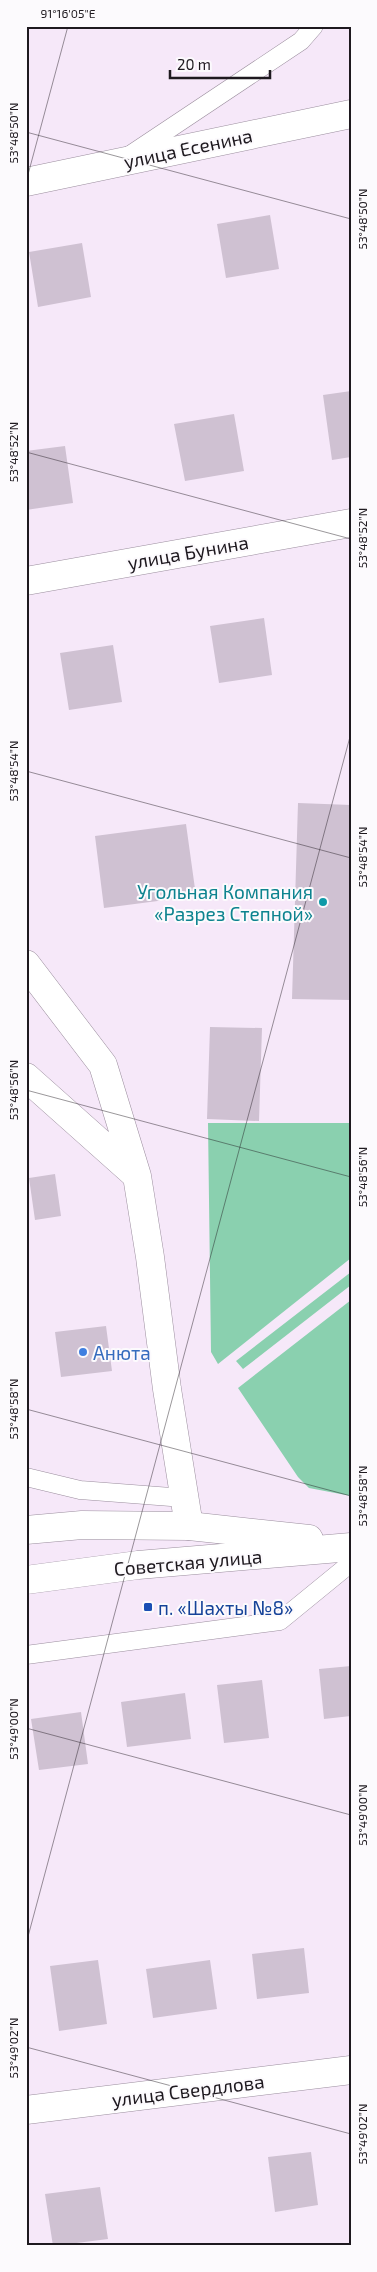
<svg xmlns="http://www.w3.org/2000/svg" width="377" height="2272" viewBox="0 0 377 2272" font-family="'Exo 2',sans-serif">
<style>
.grass{fill:#8ad0af}
.building{fill:#cfc1d2}
.lines{fill:none;stroke-linecap:round;stroke-linejoin:round}
.service-casing{stroke:#9b8e9e;stroke-width:19}
.minor-casing{stroke:#9b8e9e;stroke-width:29}
.secondary-casing{stroke:#9b8e9e;stroke-width:29}
.service{stroke:#fff;stroke-width:18}
.minor{stroke:#fff;stroke-width:28}
.secondary{stroke:#fff;stroke-width:28}
.ticks{fill:none;stroke:#1e191f;stroke-width:1;stroke-opacity:0.45}
.culture-dot{fill:#0f9aa8;stroke:#fcfafd;stroke-width:2}
.shop-dot{fill:#3f7fe0;stroke:#fcfafd;stroke-width:2}
.transit-dot{fill:#1a4fb4;stroke:#fcfafd;stroke-width:2}
.labels{text-anchor:middle;dominant-baseline:central;stroke-width:4;stroke-linejoin:round;paint-order:stroke}
.street-label{font-size:19px;fill:#1e191f;stroke:#fcfafd}
.culture-label{font-size:19px;fill:#0d838f;stroke:#fcfafd;text-anchor:end}
.shop-label{font-size:19px;fill:#366cbe;stroke:#fcfafd;text-anchor:start}
.transit-label{font-size:19px;fill:#164399;stroke:#fcfafd;text-anchor:start}
.neatline{fill:none;stroke:#1e191f;stroke-width:2}
.ticks-label{font-size:12px;text-anchor:middle;fill:#1e191f}
</style>
<rect width="100%" height="100%" fill="#f6e8f9"/>
<!-- grass -->
<path class="grass" d="M208,1123H351V1258L218,1364L211,1352Z
M351,1272V1285L243,1369L236,1361Z
M351,1300V1496L309,1488L298,1477L238,1388Z"/>
<!-- building -->
<path class="building" d="M270,215L279,269L226,278L217,224Z
M82,243L91,297L38,307L29,252Z
M351,391V457L332,460L323,395Z
M234,414L244,471L185,481L174,424Z
M65,446L73,503L26,510V451Z
M264,618L272,675L219,683L210,626Z
M113,645L122,702L69,710L60,653Z
M298,803L351,805V1000L292,999Z
M186,824L196,896L104,908L95,836Z
M210,1027L262,1028L259,1121L207,1119Z
M55,1174L61,1216L35,1220L29,1178Z
M106,1326L112,1371L61,1377L55,1332Z
M351,1666V1716L324,1719L319,1669Z
M262,1680L269,1738L224,1743L217,1685Z
M185,1693L191,1739L127,1747L121,1702Z
M81,1712L88,1764L39,1770L31,1719Z
M304,1948L309,1993L257,1999L252,1954Z
M98,1960L107,2024L59,2031L50,1966Z
M210,1960L217,2009L153,2018L146,1969Z
M311,2152L318,2205L275,2212L268,2157Z
M100,2187L108,2239L53,2246L45,2194Z"/>
<g class="lines">
<!-- service casing -->
<g class="service-casing">
<path id="service" d="M130,155L301,41L314,26
M26,1477L80,1490L184,1498
M26,1655L280,1621L351,1563"/>
</g>
<!-- minor casing -->
<g class="minor-casing">
<path id="minor" d="M26,182L351,114
M26,581L351,523
M26,964L103,1065L137,1176L150,1257L167,1389L189,1526
M26,1077L136,1175
M26,2110L351,2070"/>
</g>
<!-- secondary casing -->
<g class="secondary-casing">
<path id="secondary" d="M26,1530L82,1525L189,1526L309,1539
M26,1580L138,1565L351,1547"/>
</g>
<!-- service -->
<use href="#service" class="service"/>
<!-- minor -->
<use href="#minor" class="minor"/>
<!-- secondary -->
<use href="#secondary" class="secondary"/>
</g>
<!-- ticks -->
<path class="ticks" d="M26,132L351,219M26,182L68,26M26,452L351,539M26,771L351,858M26,1090L351,1177M26,1409L351,1496M26,1728L351,1815M26,1944L351,733M26,2047L351,2134"/>
<!-- markers -->
<circle class="culture-dot" cx="323" cy="902" r="5"/>
<circle class="shop-dot" cx="83" cy="1352" r="5"/>
<rect class="transit-dot" x="143" y="1602" width="10" height="10" rx="2.5"/>
<g class="labels">
<!-- street labels -->
<g class="street-label">
<text transform="translate(188 148) rotate(-12)">улица Есенина</text>
<text transform="translate(188 552) rotate(-10)">улица Бунина</text>
<text transform="translate(188 1562) rotate(-5)">Советская улица</text>
<text transform="translate(188 2090) rotate(-7)">улица Свердлова</text>
</g>
<!-- culture labels -->
<g class="culture-label">
<text x="313" y="891">Угольная Компания<tspan x="313" dy="22">«Разрез Степной»</tspan></text>
</g>
<!-- shop labels -->
<g class="shop-label">
<text x="93" y="1352">Анюта</text>
</g>
<!-- transit labels -->
<g class="transit-label">
<text x="158" y="1607">п. «Шахты №8»</text>
</g>
</g>
<!-- border -->
<rect width="377" height="2272" fill="none" stroke="#fcfafd" stroke-width="55"/>
<!-- scale -->
<path d="M170 70v8h100v-8" fill="none" stroke="#1e191f" stroke-width="2.5"/>
<text x="177" y="70" font-size="15" fill="#1e191f" stroke="#fcfafd" stroke-width="4" paint-order="stroke">20 m</text>
<rect x="28" y="28" width="322" height="2216" class="neatline"/>
<g class="ticks-label">
<text x="68" y="18">91°16'05"E</text>
<text transform="translate(14 133) rotate(-90)" y="4">53°48'50"N</text>
<text transform="translate(363 219) rotate(-90)" y="4">53°48'50"N</text>
<text transform="translate(14 452) rotate(-90)" y="4">53°48'52"N</text>
<text transform="translate(363 538) rotate(-90)" y="4">53°48'52"N</text>
<text transform="translate(14 771) rotate(-90)" y="4">53°48'54"N</text>
<text transform="translate(363 857) rotate(-90)" y="4">53°48'54"N</text>
<text transform="translate(14 1090) rotate(-90)" y="4">53°48'56"N</text>
<text transform="translate(363 1177) rotate(-90)" y="4">53°48'56"N</text>
<text transform="translate(14 1409) rotate(-90)" y="4">53°48'58"N</text>
<text transform="translate(363 1496) rotate(-90)" y="4">53°48'58"N</text>
<text transform="translate(14 1729) rotate(-90)" y="4">53°49'00"N</text>
<text transform="translate(363 1815) rotate(-90)" y="4">53°49'00"N</text>
<text transform="translate(14 2048) rotate(-90)" y="4">53°49'02"N</text>
<text transform="translate(363 2134) rotate(-90)" y="4">53°49'02"N</text>
</g>
</svg>
